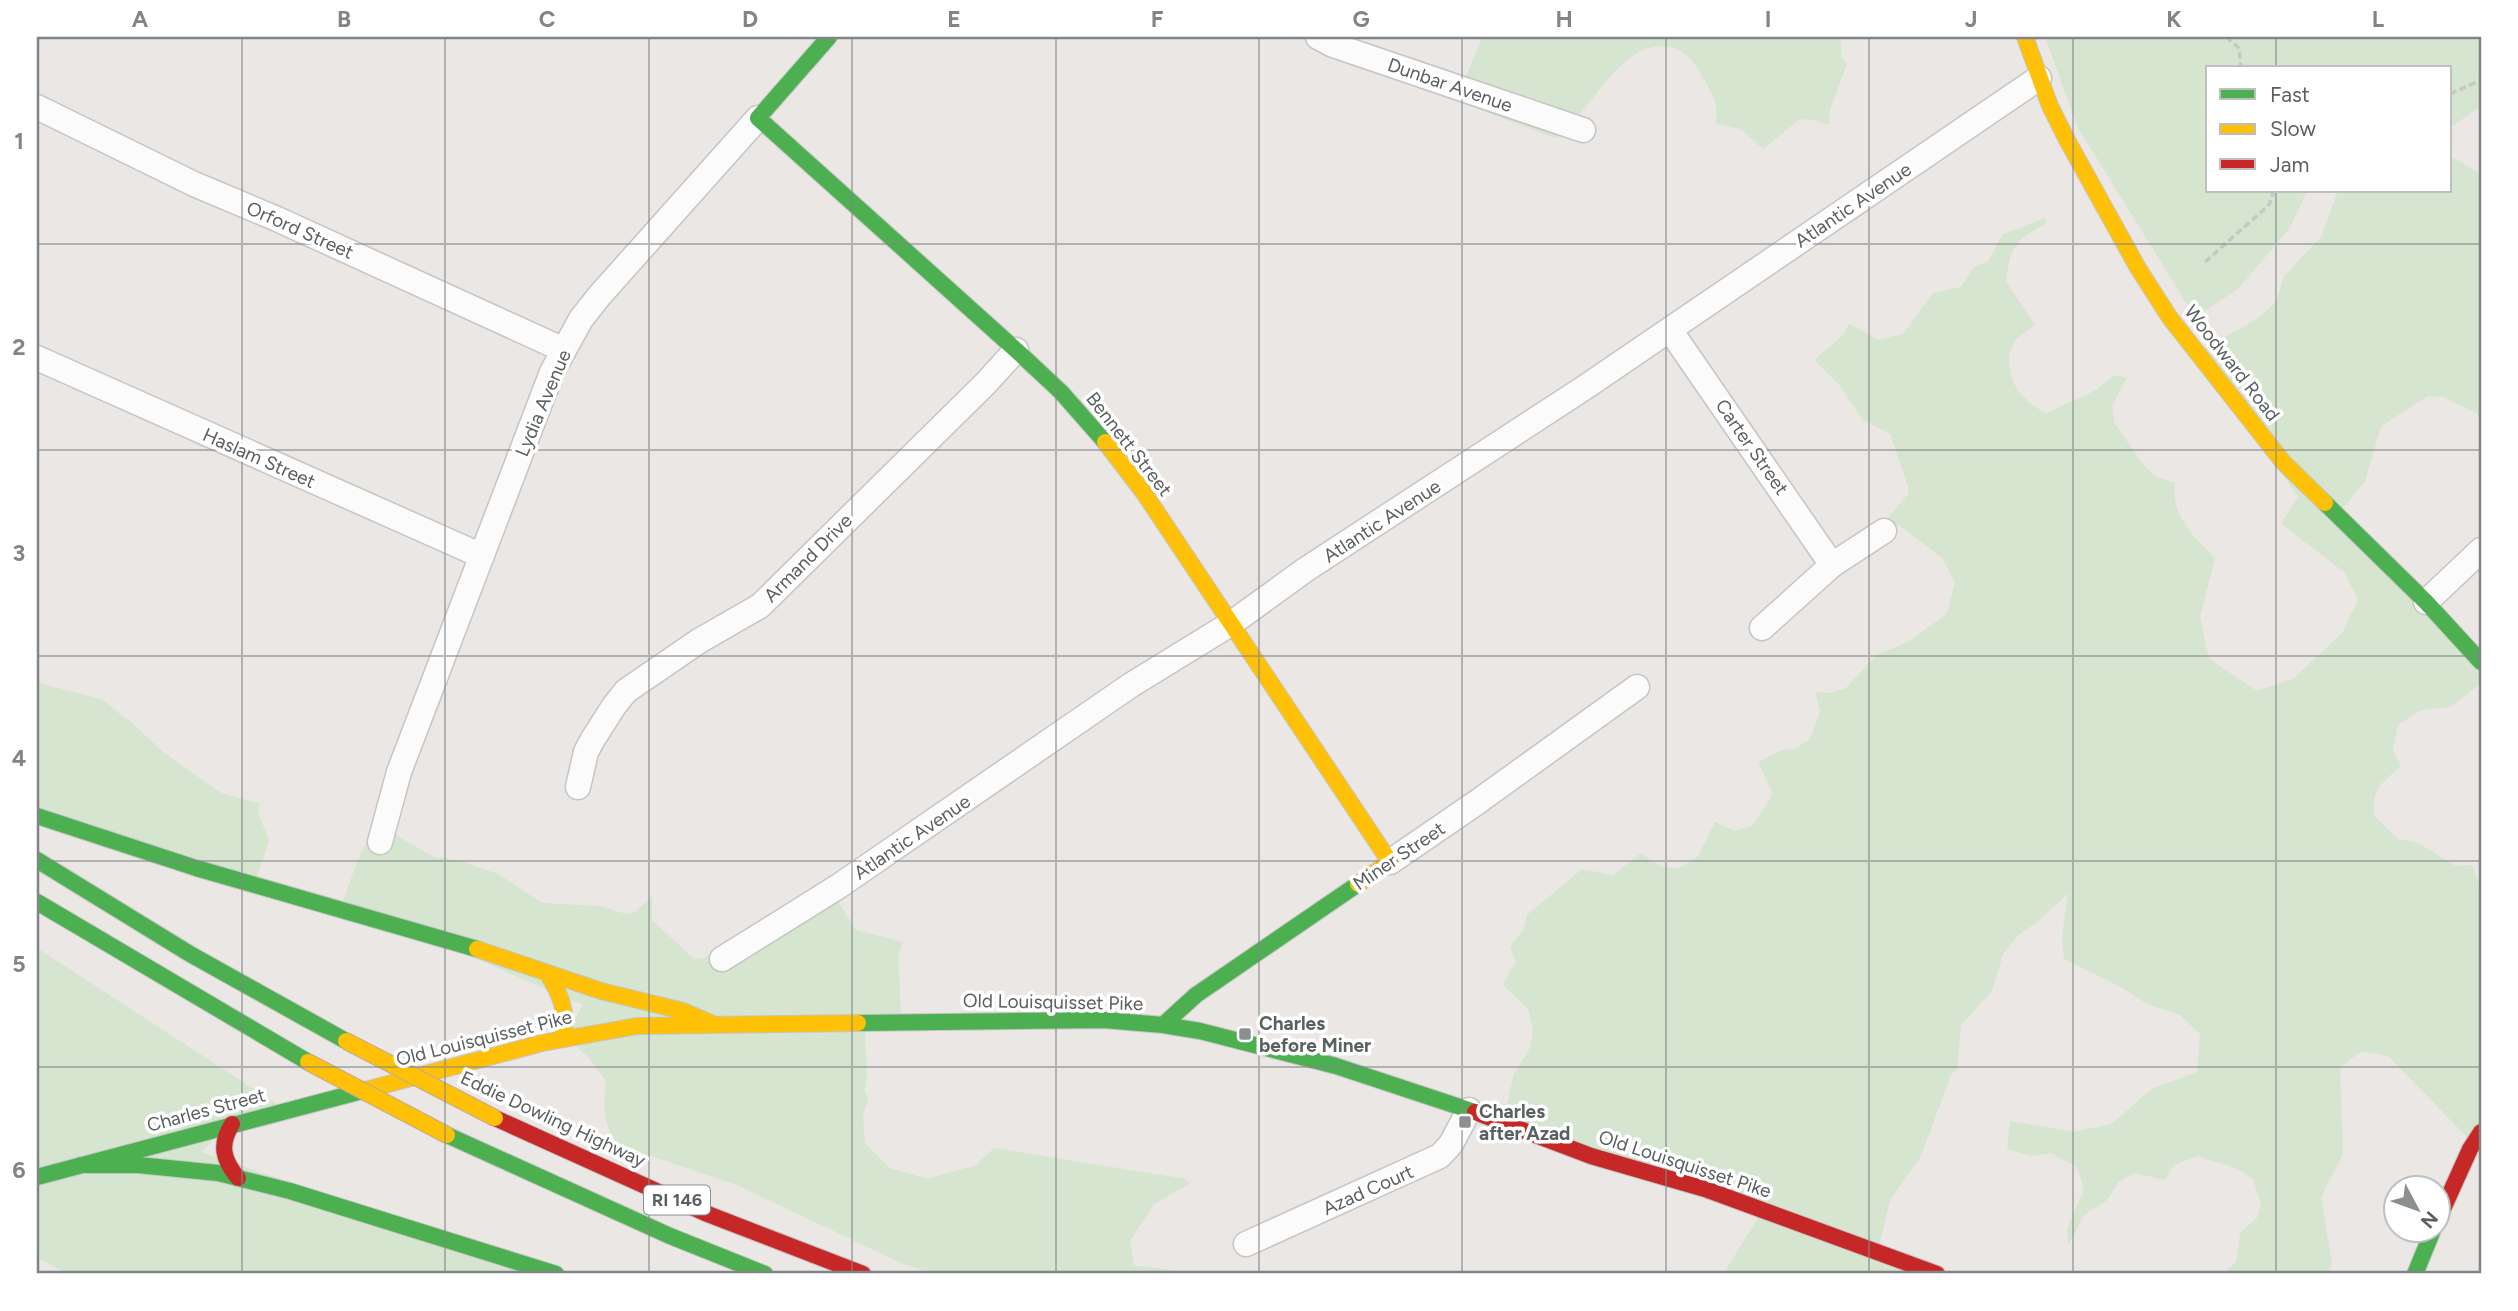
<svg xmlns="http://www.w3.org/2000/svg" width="2518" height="1311" viewBox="0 0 2518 1311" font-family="Figtree,sans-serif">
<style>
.green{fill:#d5e5cf}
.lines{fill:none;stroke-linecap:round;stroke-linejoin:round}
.street-casing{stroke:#c5c5c5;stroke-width:27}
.fast-casing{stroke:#c5c5c5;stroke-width:18}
.slow-casing{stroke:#c5c5c5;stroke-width:18}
.jam-casing{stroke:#c5c5c5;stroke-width:18}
.path{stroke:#c4c9c5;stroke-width:3.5;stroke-dasharray:7 3.5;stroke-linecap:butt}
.street{stroke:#fcfbfb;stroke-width:24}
.fast{stroke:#4caf50;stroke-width:16}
.slow{stroke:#ffc107;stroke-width:16}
.jam{stroke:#c62828;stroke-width:16}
.slow-bridge-casing{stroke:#c1ab92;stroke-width:18;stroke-linecap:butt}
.slow-bridge{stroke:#ffc107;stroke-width:16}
.grid{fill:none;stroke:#828587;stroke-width:2;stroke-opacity:0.55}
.poi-dot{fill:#8c8f90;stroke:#fff;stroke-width:2.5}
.labels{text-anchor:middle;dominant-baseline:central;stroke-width:7;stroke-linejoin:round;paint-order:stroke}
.shield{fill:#fff;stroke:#8c8f91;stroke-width:2}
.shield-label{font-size:18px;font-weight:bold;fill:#5a5f62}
.street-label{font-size:19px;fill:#5a5f62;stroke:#fff}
.poi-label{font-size:19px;font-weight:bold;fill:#5a5f62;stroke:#fff;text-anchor:start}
.neatline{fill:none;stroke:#828587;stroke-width:2.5}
.grid-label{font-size:23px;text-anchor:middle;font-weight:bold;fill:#828587}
</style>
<rect width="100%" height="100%" fill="#eae7e4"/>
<!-- green -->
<path class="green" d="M1482,37H1840L1842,57L1847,64L1830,110L1829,125L1814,120L1800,119L1763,149L1741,129L1716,124C1719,98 1710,91 1698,69C1682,40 1648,40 1625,62C1604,81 1580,115 1562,137L1554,138L1468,105L1457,99Z
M2045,37H2481V106L2450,128V68H2208V191H2307L2290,228L2238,289L2195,317L2078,128Z
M2450,156L2481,174V418L2476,413L2443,397L2428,396L2381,426L2365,481L2339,513L2481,671V683L2451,707L2421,710L2398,725L2393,751L2401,766C2382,783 2372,788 2374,815L2398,839L2418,843L2456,866L2472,865L2481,889V1125L2470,1140L2388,1056L2362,1051L2340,1067L2343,1154L2321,1197L2332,1264L2328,1274H2223L2236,1262L2240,1233L2257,1218L2261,1204L2253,1179L2238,1169L2198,1156L2174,1165L2165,1180L2134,1173L2119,1182L2106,1201L2085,1214L2068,1245L2067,1229L2084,1189L2077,1167L2051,1153L2031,1156L2007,1149L2010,1121L2074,1132L2112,1124L2151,1089L2197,1072L2200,1034L2180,1015L2149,1005L2119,986L2064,959L2062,937L2068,893L2039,921L2017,936L2003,954L1992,991L1961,1025L1957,1069L1951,1075L1921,1156L1890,1200L1878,1251L1934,1274H1723L1761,1213L1503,1121L1514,1074L1530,1048L1533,1028L1528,1009L1503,985L1516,961L1510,947L1524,929L1527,915L1582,869L1613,875L1641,853L1659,866L1678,869L1698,856L1715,822L1734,831L1752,826L1773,794L1758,762L1780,751L1796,748L1810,739L1820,711L1815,692L1830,693L1846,688L1878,654L1906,643L1947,614L1955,582L1942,558L1900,526L1882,525L1908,494V486L1890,434L1862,419L1840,386L1814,360L1843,335L1849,324L1879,340L1904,333L1933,293L1961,287L1974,267L1988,261L2003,234L2045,218L2046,223C2014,242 2011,244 2006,282L2035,325C2028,330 2018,336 2014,343C1999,372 2020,402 2047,413L2096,390L2115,375L2127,378L2112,406L2114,422L2141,462L2156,477L2175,483C2170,515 2194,537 2215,558L2200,617L2209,659L2257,691L2293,679L2343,632L2358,599L2344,572L2281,524L2298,497L2198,352L2254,321L2276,302L2284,276L2321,237L2338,191H2450Z
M37,677L40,683L103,700L126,719L127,718L163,752L221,793L260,804L258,812L269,841L254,886L37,815Z
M376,824L434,857L457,860L498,874L542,903L600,906L626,914L635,912L652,896V920L694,959L704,958L815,891L828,886L856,930L903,942L898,956L901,1013L864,1016L867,1074L865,1090L868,1100L863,1115L865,1143L890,1168L927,1179L976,1165L994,1148L1186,1179L1189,1184L1154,1204L1130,1241L1134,1265L1198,1274H935L903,1264L737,1185L618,1145C603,1126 603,1105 606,1081L590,1059L565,1035L583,1005L343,901L359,857Z
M37,948L280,1106L218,1134L202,1152L554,1274H68L38,1258Z"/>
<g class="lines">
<!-- street casing -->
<g class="street-casing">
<path id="street" d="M1318,37L1333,45L1583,130
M37,107L194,184L277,219L564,350
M1670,330L1832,565
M37,358L482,556
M2426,602L2481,550
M1762,628L1832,565L1884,531
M578,787L586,752L593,739L614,706L626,691L699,641L760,606L986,383L1016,350
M380,842L399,772L552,372L581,319L600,295L758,118
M1390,862L1476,803L1637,687
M722,959L839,886L1131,685L1232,623L1305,570L1584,388L2039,78
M1246,1244L1440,1156L1451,1144L1469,1110"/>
</g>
<!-- fast casing -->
<g class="fast-casing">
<path id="fast" d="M829,37L758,118L1016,350L1061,392L1105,442
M2325,503L2426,602L2481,662
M37,816L196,868L477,949
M37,860L190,954L346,1041
M37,902L308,1062
M858,1023L1104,1020L1163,1025L1200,1031L1336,1066L1475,1112
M1163,1025L1196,995L1358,884
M447,1135L670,1236L765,1274
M81,1165H138L218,1173L290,1191L556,1274
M37,1177L362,1091
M2415,1274L2433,1230"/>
</g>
<!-- slow casing -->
<g class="slow-casing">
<path id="slow" d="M2025,37L2050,106L2067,140L2138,268L2170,318L2283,462L2325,503
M1105,442L1144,493L1390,862L1358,884
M477,949L601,991L683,1011L713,1024
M546,972C561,994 568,1012 563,1039
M362,1091L542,1043L637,1026L858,1023"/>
</g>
<!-- jam casing -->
<g class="jam-casing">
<path id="jam" d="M1475,1112L1591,1156L1705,1189L1937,1274
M495,1118L705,1213L863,1274
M232,1124C219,1145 223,1160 238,1178
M2438,1220L2470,1149L2481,1132"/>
</g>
<!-- path -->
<path class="path" d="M2226,37L2239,48L2241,68
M2450,94L2481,80
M2205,262L2269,205L2274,191"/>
<!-- street -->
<use href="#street" class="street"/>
<!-- fast -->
<use href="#fast" class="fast"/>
<!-- slow -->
<use href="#slow" class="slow"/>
<!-- jam -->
<use href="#jam" class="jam"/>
<!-- slow-bridge casing -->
<g class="slow-bridge-casing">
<path id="slow-bridge" d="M346,1041L495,1118
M308,1062L447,1135"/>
</g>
<!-- slow-bridge -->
<use href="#slow-bridge" class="slow-bridge"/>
</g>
<!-- grid -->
<path class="grid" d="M242,37V1274M445,37V1274M649,37V1274M852,37V1274M1056,37V1274M1259,37V1274M1462,37V1274M1666,37V1274M1869,37V1274M2073,37V1274M2276,37V68M2276,191V1274M37,244H2481M37,450H2481M37,656H2481M37,861H2481M37,1067H2481"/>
<!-- markers -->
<g class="poi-dot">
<rect x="1238" y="1027" width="14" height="14" rx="3.5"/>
<rect x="1458" y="1115" width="14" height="14" rx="3.5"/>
</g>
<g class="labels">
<!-- shield labels -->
<rect class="shield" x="644" y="1185.5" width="66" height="29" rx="5"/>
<g class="shield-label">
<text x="677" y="1200">RI 146</text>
</g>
<!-- street labels -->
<g class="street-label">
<text transform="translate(1450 85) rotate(19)">Dunbar Avenue</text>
<text transform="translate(1853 205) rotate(-34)">Atlantic Avenue</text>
<text transform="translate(300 230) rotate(24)">Orford Street</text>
<text transform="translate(2232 363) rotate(52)">Woodward Road</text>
<text transform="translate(543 403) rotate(-67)">Lydia Avenue</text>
<text transform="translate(1129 444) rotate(52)">Bennett Street</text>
<text transform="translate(1752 447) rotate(55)">Carter Street</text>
<text transform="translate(259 458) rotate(24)">Haslam Street</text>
<text transform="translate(1382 521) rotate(-33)">Atlantic Avenue</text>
<text transform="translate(808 558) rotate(-45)">Armand Drive</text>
<text transform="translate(912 837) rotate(-34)">Atlantic Avenue</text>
<text transform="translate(1399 856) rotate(-34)">Miner Street</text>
<text transform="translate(1053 1002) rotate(1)">Old Louisquisset Pike</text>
<text transform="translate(484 1038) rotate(-14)">Old Louisquisset Pike</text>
<text transform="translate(206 1110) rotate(-15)">Charles Street</text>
<text transform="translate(553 1119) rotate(25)">Eddie Dowling Highway</text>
<text transform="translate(1685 1164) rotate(18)">Old Louisquisset Pike</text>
<text transform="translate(1368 1190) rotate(-24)">Azad Court</text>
</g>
<!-- poi labels -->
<g class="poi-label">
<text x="1259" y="1023">Charles<tspan x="1259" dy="22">before Miner</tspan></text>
<text x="1479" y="1111">Charles<tspan x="1479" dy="22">after Azad</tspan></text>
</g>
</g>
<!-- border -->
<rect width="2518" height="1311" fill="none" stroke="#ffffff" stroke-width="77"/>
<!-- legend -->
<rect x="2206" y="66" width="245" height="126" fill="#ffffff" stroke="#bdbfc0" stroke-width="2"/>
<rect x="2220" y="89" width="35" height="10" fill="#4caf50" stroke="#bdbfc0" stroke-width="2"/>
<text x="2270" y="102" font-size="21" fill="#5a5f62">Fast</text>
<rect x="2220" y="124" width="35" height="10" fill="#ffc107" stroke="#bdbfc0" stroke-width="2"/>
<text x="2270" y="136" font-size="21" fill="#5a5f62">Slow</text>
<rect x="2220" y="159" width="35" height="10" fill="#c62828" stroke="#bdbfc0" stroke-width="2"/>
<text x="2270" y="172" font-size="21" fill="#5a5f62">Jam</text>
<!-- north arrow -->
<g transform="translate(2417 1209) rotate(131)"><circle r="33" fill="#ffffff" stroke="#bdbfc0" stroke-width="2"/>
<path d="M0-5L12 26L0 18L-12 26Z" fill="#8c8f90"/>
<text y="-10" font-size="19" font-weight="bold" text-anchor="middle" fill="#5a5f62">N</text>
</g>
<rect x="38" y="38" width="2442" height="1234" class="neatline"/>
<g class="grid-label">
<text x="140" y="27">A</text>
<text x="344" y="27">B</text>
<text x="547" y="27">C</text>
<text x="750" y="27">D</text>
<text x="954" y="27">E</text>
<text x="1157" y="27">F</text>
<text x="1361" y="27">G</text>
<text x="1564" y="27">H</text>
<text x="1768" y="27">I</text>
<text x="1971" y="27">J</text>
<text x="2174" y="27">K</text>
<text x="2378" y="27">L</text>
<text x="19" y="149">1</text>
<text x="19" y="355">2</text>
<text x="19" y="561">3</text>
<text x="19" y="766">4</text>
<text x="19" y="972">5</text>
<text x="19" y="1178">6</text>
</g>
</svg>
